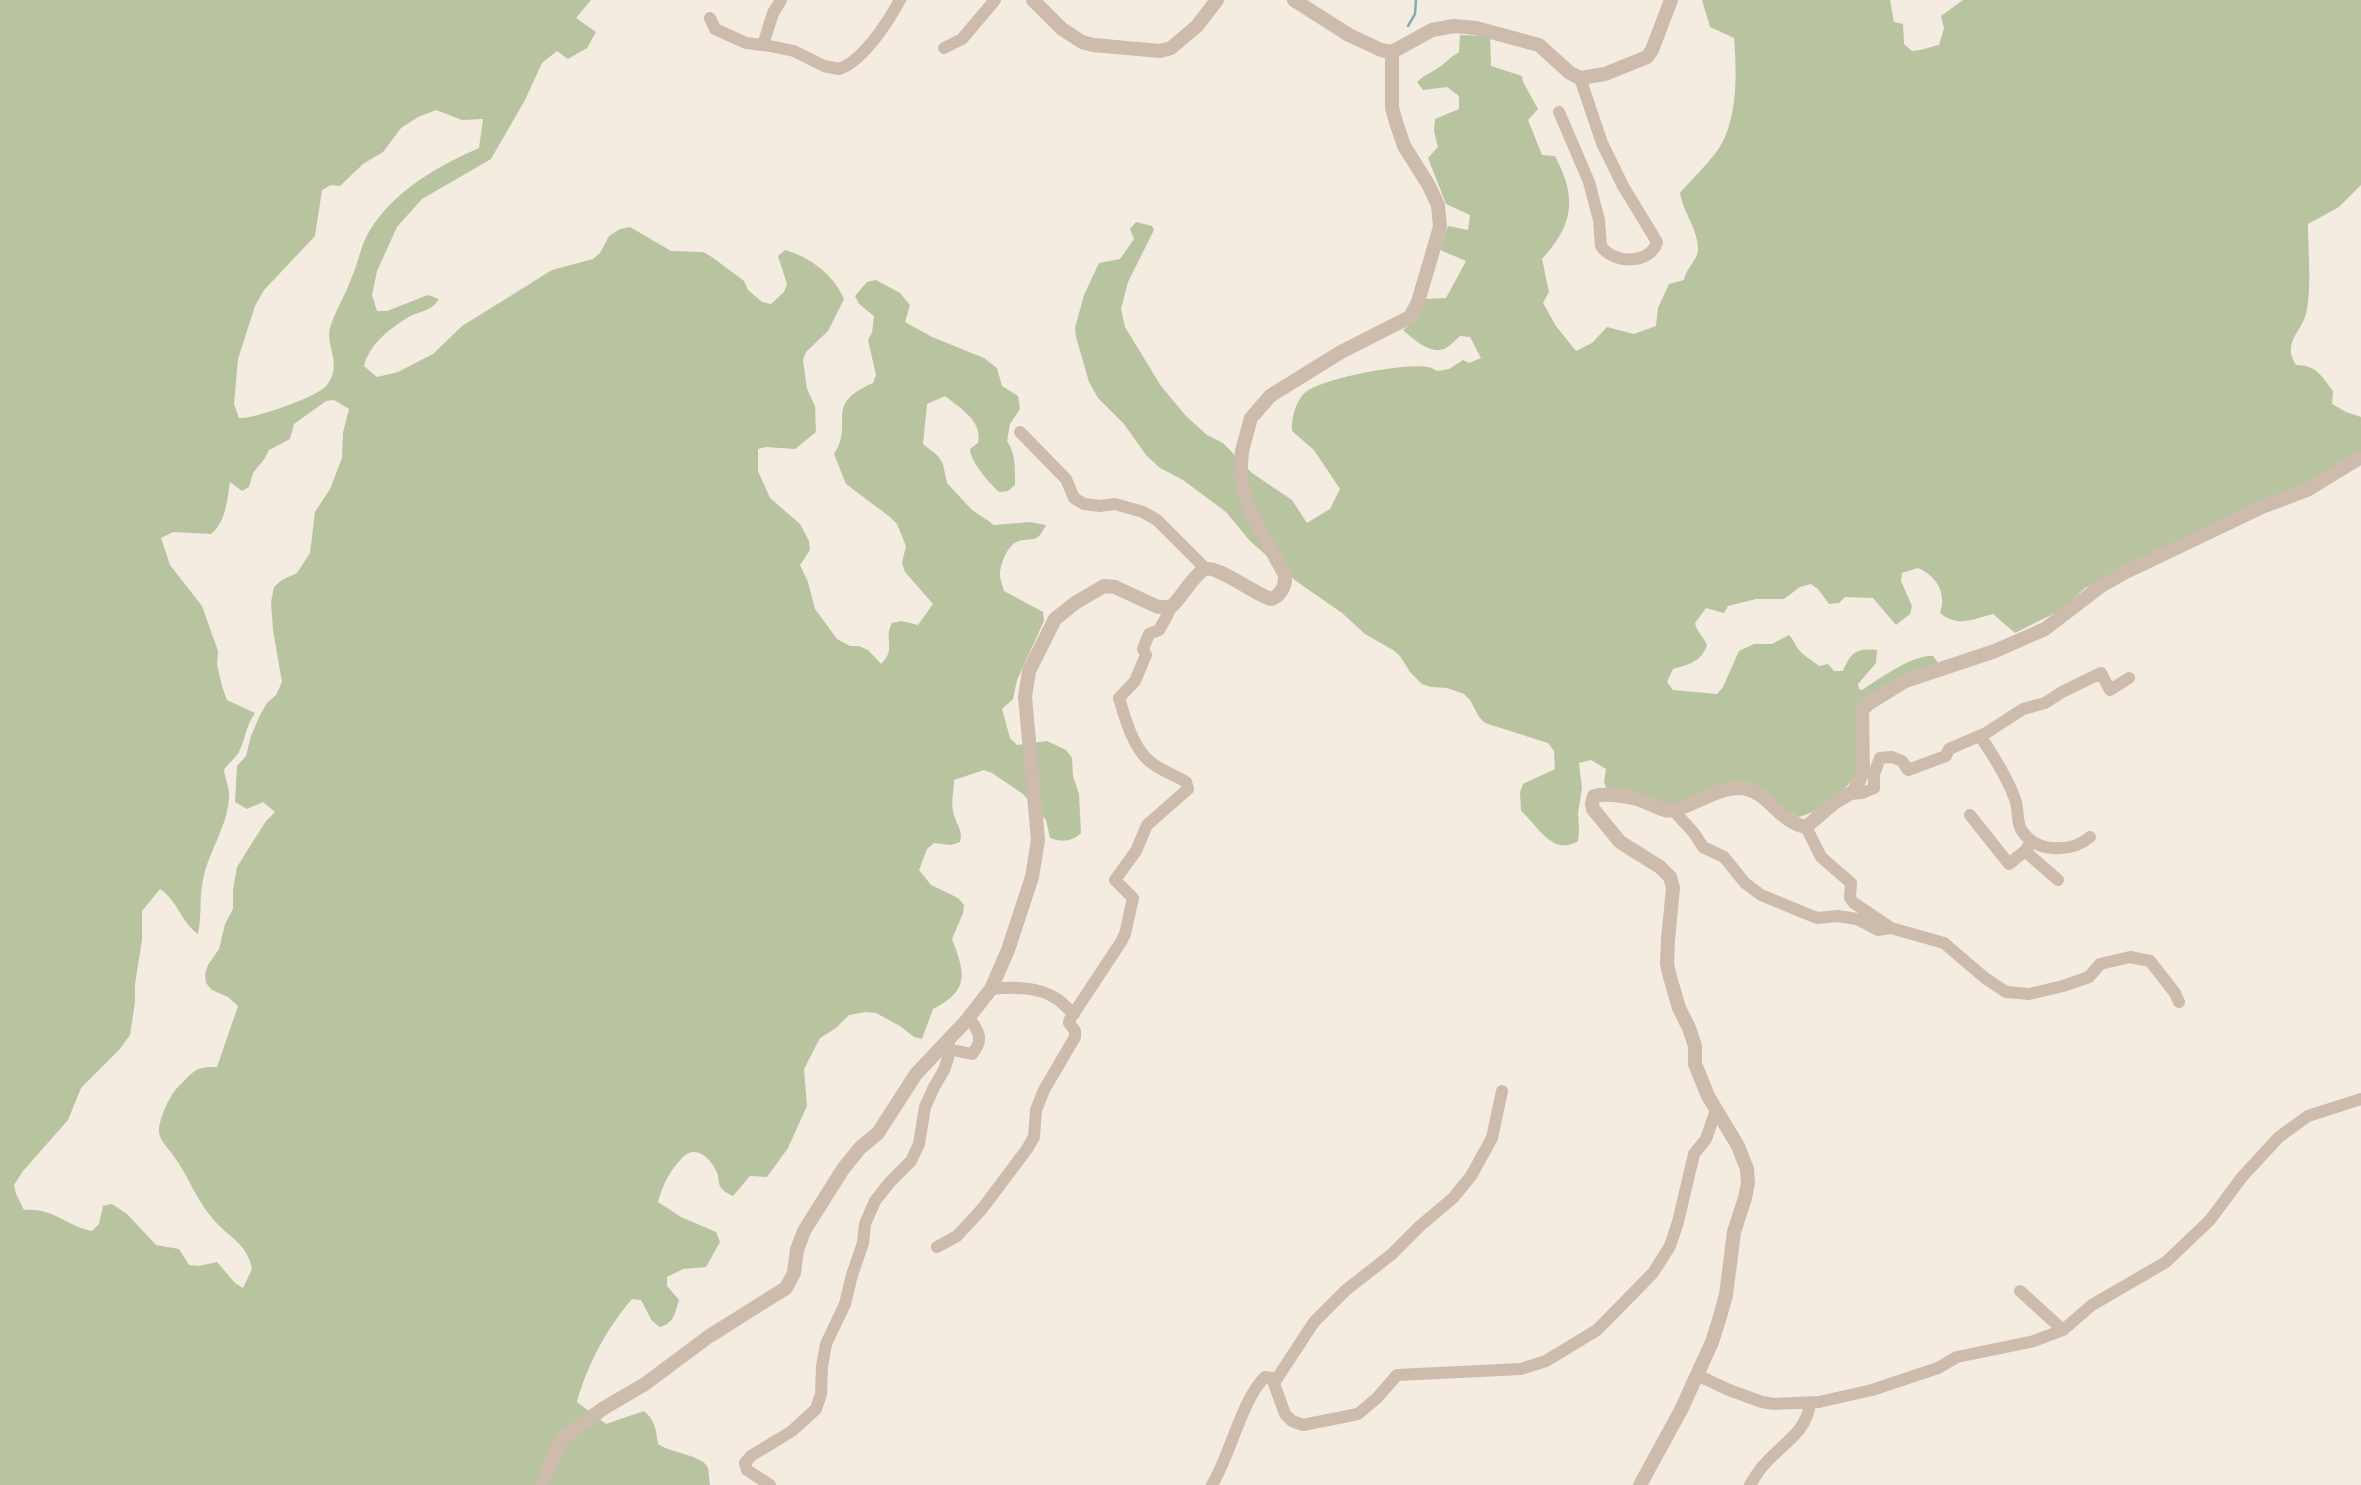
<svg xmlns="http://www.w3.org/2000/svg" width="2361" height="1485" viewBox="0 0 2361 1485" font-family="'PT Sans',sans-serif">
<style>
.green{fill:#b8c4a0;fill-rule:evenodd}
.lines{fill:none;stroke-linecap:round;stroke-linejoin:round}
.stream{stroke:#7fb0b2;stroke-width:2.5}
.minor{stroke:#cdbbac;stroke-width:12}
.tertiary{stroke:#cdbbac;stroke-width:14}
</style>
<rect width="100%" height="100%" fill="#f4ebe1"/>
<!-- green -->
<path class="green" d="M0,0H591L576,18L596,32L587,48L568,59L557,51L542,63L525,100L491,159L422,199L397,227L377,271L372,295L377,311H387L428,295L439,299C430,313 420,310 407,318C389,329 369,345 364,366L377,377L398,372L433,354L462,326L552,270L593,259L600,253L609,236L620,229L630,227L671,251L703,252L712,257L744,281L748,290L762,302L771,304L784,292L787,284L778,256L785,250C810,257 834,275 844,299L828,331L806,352L803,360L807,389L815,406L816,432L795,449L766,447L758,449V471L770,498L800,524L809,541L810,550L800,565L808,582L815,609L837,639L850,646H859L868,650L881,664C897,649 883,639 892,623L901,621L918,625L933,604L905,572L902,563L906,546L897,524L890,517L846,484L834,454C855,422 822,405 873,383L876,375L868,340L872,333L874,316L859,304L855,296L867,282L876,280L900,293L910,305L905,322L932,337L984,358L997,368L1002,386L1018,396L1020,409L1010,424L1007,441C1016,454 1015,469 1015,485L1008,491L999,492C990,484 970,461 970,449L978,443C983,421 960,408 945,396L927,404L923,444L938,456L943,464L947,483L972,510L987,520L994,525L1030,522L1046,525C1036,544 1036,537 1019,541C1008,544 1000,564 1000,574C1000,580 1003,586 1004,591L1043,612L1044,621L1017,680L1013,699L1002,709L1010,738L1017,745L1047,741L1066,750L1072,758L1073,776L1079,794L1081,833C1072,842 1061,842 1050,838L1046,820L1023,794L992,773L984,770L954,780C954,791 950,804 954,815C957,826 963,830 960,842L951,845L934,843L927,849L919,870L931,885L958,898L964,905L963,913L952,939C965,973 970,990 933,1009L922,1039L914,1037L900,1026L876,1013L866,1012L849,1015L836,1028L820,1038L804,1069L807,1106L788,1148L767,1177L750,1176L733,1196C728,1194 723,1191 720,1186C719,1184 718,1177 718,1175C712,1159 696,1143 682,1158C670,1170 662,1186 658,1202L681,1217L716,1232L720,1242L706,1267L683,1269L667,1277V1286L679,1300C675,1313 674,1323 660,1327L652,1321L641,1300L632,1299C607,1328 587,1365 577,1402L606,1424L644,1411C655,1420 656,1430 658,1444C670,1453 703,1455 708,1468C709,1473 709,1480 710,1485H0ZM436,110L462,120L483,119L479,148C438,166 395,190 370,230C361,244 358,264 351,279C345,296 335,311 330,328C325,345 343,364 327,385C318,397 254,419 239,418L234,404L238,359L255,306L264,290L315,236L322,190L331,185L340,186L363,164L383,152L401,128L418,117ZM334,400L349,409L343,432L342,458L330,489L315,512L310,553L297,573L282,580L274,587L271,602L273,630L282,682L276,695L267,703L259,717L251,736L246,756L237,766L235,802L247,809L263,802L275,812L266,821L237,867L233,890V909L225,924L219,949L208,965L205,974L206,983L212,990L228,997L238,1006L217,1067C193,1066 193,1073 177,1088C170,1095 158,1121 159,1132C160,1141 168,1148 173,1155C188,1175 196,1200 213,1219C228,1237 248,1244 252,1269L243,1288L235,1283L217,1262L199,1266L189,1265L179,1249L156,1245L127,1214L112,1204L103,1206L99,1224L92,1231C66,1226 53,1207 24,1210L16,1194L14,1185L23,1171L68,1120L81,1088L119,1050L130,1035L135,1002V984L142,940V911L160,889C178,901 181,922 198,934C202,916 199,898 203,880C208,852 228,826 229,797C230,789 225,779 224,770C228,763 235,759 239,752C245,740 246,725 255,713L227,700L222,686L217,665L218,651L202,606L170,565L161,538L173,532L211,534C226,522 227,500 230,482L242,491L249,487L253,473L265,458L269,450L290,439L294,424L326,401Z
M1702,0H1890L1894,22L1903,24L1904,44L1912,51C1925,50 1928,47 1939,45L1944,28L1941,16L1963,0H2361V185L2339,207L2308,224C2308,251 2312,288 2306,314C2300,334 2282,343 2296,365C2317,365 2321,376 2333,391L2332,404L2346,412L2361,417V451L2310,483L2085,588L2061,610L2015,633L1993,614C1972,619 1959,628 1940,613C1947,594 1937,576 1918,568L1902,573L1901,581L1912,606L1910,614L1896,625L1873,598L1845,597L1839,603L1829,604L1818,589L1811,584L1800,587L1784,599H1756L1728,606L1724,613L1706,608L1695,623C1697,632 1703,636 1707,645C1701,662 1690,664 1673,669L1667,682L1673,690L1717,694L1723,687L1739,651L1754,644H1772L1789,635C1794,640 1795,645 1799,650C1804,656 1813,661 1819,666L1828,664L1834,671H1843C1851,653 1855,648 1877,650L1876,663L1858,684L1859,689L1862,690C1879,679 1913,654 1933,656L1939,664L1862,706L1857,770C1852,788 1817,814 1798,817L1747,785L1670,805L1607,790L1604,782L1606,769L1591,760L1579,763L1582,788L1578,813L1579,832L1578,841C1552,857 1537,824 1521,811L1520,792L1523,784L1555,769L1554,751L1548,743L1485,723L1479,717L1470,700L1464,694L1447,688L1431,687L1422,684L1410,672L1400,656L1393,650L1365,634L1342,613L1296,581L1250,541L1226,512L1183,480L1160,468L1146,455L1124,424L1098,398L1089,382L1076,337L1075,328L1084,295L1099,263L1120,259L1134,239L1130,229L1136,222L1152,226L1154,230L1128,282L1121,309L1125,327L1161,386L1186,416L1207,435L1223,443L1252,473L1292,500L1307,523L1330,509L1340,489L1314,450L1292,431C1291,420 1296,399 1306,392C1323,378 1405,363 1427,367C1431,367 1433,369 1437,371L1449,369L1463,360L1469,363L1481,358L1470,337L1460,336C1455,340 1451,345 1446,348C1432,356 1413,339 1403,330L1409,325L1425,299L1446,298L1466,261L1440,250L1448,226L1468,230L1470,215L1446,204L1428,158L1438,147L1434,131L1435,119L1459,109V96L1447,87L1423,90L1417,82C1424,75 1431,73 1438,68C1446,63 1450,57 1459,52L1460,35L1490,36L1491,66L1522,76L1523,82L1538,109L1528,120L1542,155L1555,156C1577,198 1574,224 1542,259L1549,292L1543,303L1556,326L1576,351L1592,343L1607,327L1634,334L1656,326L1658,308L1669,284L1684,280C1686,268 1698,260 1698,249C1698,229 1683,212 1680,193C1692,179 1706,166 1717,151C1738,122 1737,72 1734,38L1710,27Z"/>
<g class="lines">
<!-- stream -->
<path class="stream" d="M1408,26L1415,14L1416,0"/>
<!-- minor -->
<path class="minor" d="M710,18L715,29L746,43L770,46L794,51L824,66L839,69C863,61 888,22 900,0
M763,45L773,13L781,0
M944,48L962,39L995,0
M1559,112L1589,182L1599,220L1601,246C1613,264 1650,265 1657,242L1623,186L1602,143L1580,78
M1020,432L1066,479L1074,498L1084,504L1100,506L1115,504L1143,512L1157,520L1205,568
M1980,736C1993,755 2007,777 2015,799C2019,809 2016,823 2022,831C2037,853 2071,853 2090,837
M1850,794L1862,793L1874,788V774L1880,758L1892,757L1902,761L1908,770L1946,756L1949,749L1986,733L2023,709L2045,703L2062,692L2101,673L2110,690L2129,678
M1673,810L1694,833L1703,847L1724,857L1745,883L1761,895L1817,918L1838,916L1857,919L1878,930L1891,928
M1970,815L2009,864L2025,851
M1806,827L1821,857L1851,883L1850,898L1854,903L1891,928L1944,943L1985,978L2006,992L2029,994L2063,986L2089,977L2100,964L2130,957L2150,961L2175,993L2179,1002
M2029,845L2025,851L2058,880
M991,989C1012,987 1038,986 1057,999C1063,1003 1068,1009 1074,1014
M948,1049L972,1054C985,1039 978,1031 969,1017
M937,1247L957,1236L982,1209L1027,1149L1034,1137L1036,1110L1044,1090L1075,1037V1031L1069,1023L1070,1019L1121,942L1125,934L1133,898L1115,880L1136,851L1147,825L1188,789L1186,782C1173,774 1158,770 1147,759C1132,744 1125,718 1119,698L1135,681L1146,655L1143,649L1149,634L1159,630L1168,614V607
M2063,1330L2092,1305L2166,1262L2210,1220L2242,1177L2279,1137L2308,1116L2361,1099
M1697,1375L1729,1390L1762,1402L1774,1404L1819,1402L1872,1390L1938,1368L1957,1357L2034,1341L2063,1330L2020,1291
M1274,1383L1314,1322L1346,1290L1392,1254L1420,1226L1453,1198L1471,1176L1492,1138L1502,1091
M770,1485L747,1470L745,1463L751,1456L792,1431L816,1409L821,1394L822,1366L826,1344L845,1304L852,1275L863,1243L865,1224L875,1201L890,1182L911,1161L919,1144L925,1107L934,1087L944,1070L948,1058L949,1040
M1212,1485C1230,1456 1242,1399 1265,1377L1272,1378L1285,1414L1292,1421L1303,1425L1358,1414L1377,1398L1397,1375L1521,1369L1546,1361L1597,1330L1653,1273L1670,1246L1678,1222L1694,1154L1706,1139L1716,1110
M1750,1485C1754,1479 1758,1471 1763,1466C1781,1444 1807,1433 1810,1403"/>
<!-- tertiary -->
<path class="tertiary" d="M1033,0L1062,29L1082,42L1093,45L1160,51L1171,48L1197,26L1217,0
M1294,0L1349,35L1381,50L1392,52L1432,30L1454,26L1476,28L1539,45L1570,73L1580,78L1605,74L1647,57L1652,50L1671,0
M542,1485L557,1447L564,1437L604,1408L645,1384L708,1337L786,1288L794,1273L797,1250L804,1231L843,1169L860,1148L878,1133L916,1074L966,1021L991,989L1008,950L1032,877L1038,840L1025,697L1029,671L1055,619L1075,603L1104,586L1115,587L1158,607H1171C1183,596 1190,580 1203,570C1214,562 1257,596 1271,599C1281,596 1286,585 1285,575L1250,511L1240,478L1242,451L1251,418L1270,396L1341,352L1410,317L1418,302L1440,227L1438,205L1428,184L1404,146L1396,122L1392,108V52
M1640,1485L1681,1410L1712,1342L1719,1320L1726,1295L1734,1232L1745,1198L1748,1183L1747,1169L1738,1146L1708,1096L1695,1064V1046L1689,1028L1679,1008L1670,977L1667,964L1668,940L1673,888L1670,877L1660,867L1620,842L1593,809L1592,803L1594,796C1608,793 1624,796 1637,799C1649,802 1662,813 1674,810C1695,805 1724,783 1747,789C1770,795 1780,822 1806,827L1834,803L1854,791L1863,772L1862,711L1868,704L1905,681L1995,651L2045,629L2101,586L2126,572L2262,507L2307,490L2361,457"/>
</g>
</svg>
